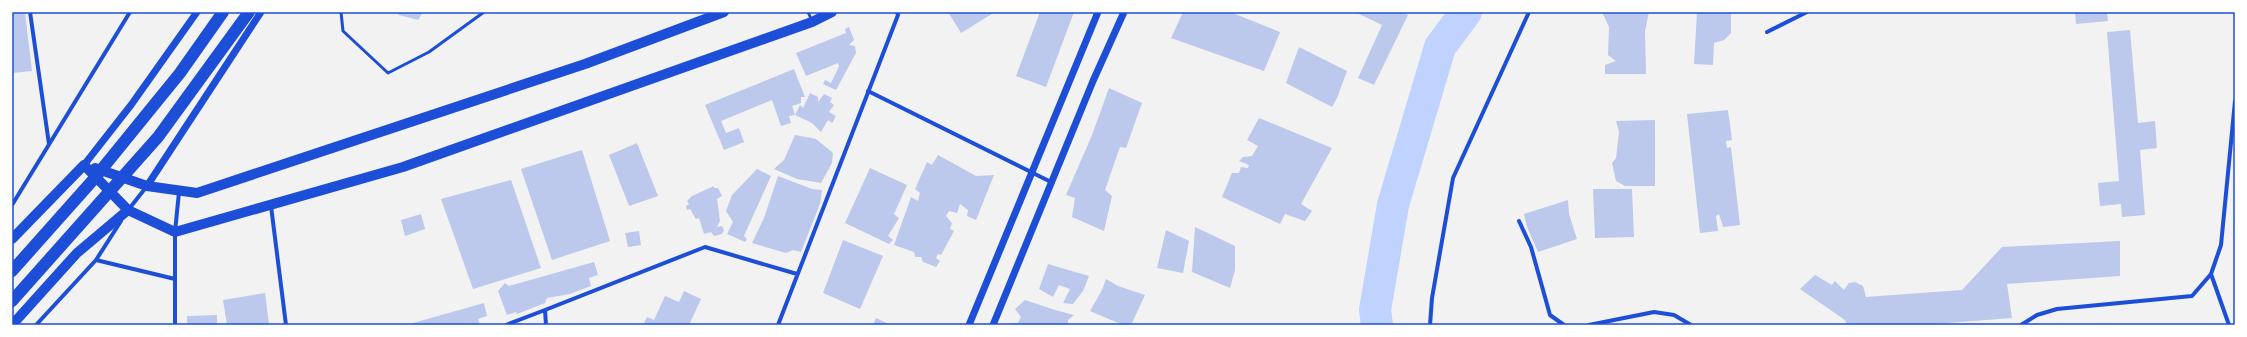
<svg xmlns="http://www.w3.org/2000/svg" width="2247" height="337" viewBox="0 0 2247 337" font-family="Raleway,sans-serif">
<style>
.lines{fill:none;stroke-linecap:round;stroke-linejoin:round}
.river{stroke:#bfd3fe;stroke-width:32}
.building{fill:#bdc9ec}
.service{stroke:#1d4ed8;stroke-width:3}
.minor{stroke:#1d4ed8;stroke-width:4}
.tertiary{stroke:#1d4ed8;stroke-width:7}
.primary{stroke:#1d4ed8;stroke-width:10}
.motorway{stroke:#1d4ed8;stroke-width:12}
.neatline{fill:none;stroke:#1d4ed8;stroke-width:1.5}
</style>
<rect width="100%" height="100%" fill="#f2f2f2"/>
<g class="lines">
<!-- river -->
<path class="river" d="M1377,325L1375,310L1393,205L1440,47L1466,12"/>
</g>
<!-- building -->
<path class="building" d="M12,12H25L32,71L12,73Z
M395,12H423L418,20L399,15Z
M948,12H995L961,33Z
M1040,12H1074L1046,87L1016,76Z
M1183,12H1230L1280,32L1264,71L1171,38Z
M1355,12H1402L1408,15L1374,85L1358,78L1382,25Z
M1602,12H1649L1645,31L1646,74H1605V65L1616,61L1608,55L1609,27Z
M1697,12H1731V33L1724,40L1714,43L1713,65L1694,64Z
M2075,12H2107L2108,21L2076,24Z
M849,27L854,40L849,45L855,46L856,53L836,90L823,84L825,80L831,83L839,66L838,63L806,76L796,53L846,33L845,29Z
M2130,30L2138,123L2155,121L2157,148L2140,150L2145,215L2122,217L2121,204L2100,206L2098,183L2119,181L2107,32Z
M1299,47L1347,71L1337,98L1332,107L1286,83Z
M794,69L805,97H801V103L792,106L795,115L789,116L791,123L781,126L772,100L721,121L726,133L739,128L744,142L724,150L705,105Z
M1109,88L1142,103L1126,148L1120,147L1105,190L1112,196L1104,231L1072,217L1075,198L1066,195L1092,135Z
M810,93L818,97V102L824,94L832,98L830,102L834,105L829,112L836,116L832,123L828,120L821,132L812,123L795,115L800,105L803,108Z
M1728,110L1732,140L1726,141L1727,148L1731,147L1740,225L1723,227L1719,214L1716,216L1718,231L1700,233L1687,114Z
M1259,118L1332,148L1301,204L1312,211L1305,221L1285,214L1280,224L1222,197L1232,173H1239L1241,167L1248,168L1249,165L1239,161L1243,157L1252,156L1258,146L1247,140Z
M1655,120V186H1625L1616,181L1612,163L1616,158L1619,132L1616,121Z
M795,135L816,139L833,153L832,163L821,183L797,179L774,169L784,160Z
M637,143L658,196L629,206L609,155Z
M582,150L610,241L552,260L521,169Z
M938,155L976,176L994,175L976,220L967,216L968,210L960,204L957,213L949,211L946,216L952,223L950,229L954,231L941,255L938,254L936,258L940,261L936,267L923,262L921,257H915L914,252L894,245L911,197L918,201L920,193L915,189L927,162L932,165Z
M870,168L907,185L894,214L899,218L888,236L893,240L889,244L845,223Z
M757,169L771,176L744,236L747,239L745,242L727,234L733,222L726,211L732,195Z
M778,176L812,189L822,190L820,204L801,252L793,250L786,253L752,243L764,218Z
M511,180L541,268L473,289L441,199Z
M714,186V188H718L722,196L717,199L720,221L717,227L722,226L724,230L722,234L714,236L711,232L704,234L699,218L696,219L690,209L687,210L686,206L689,204L687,201L692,196Z
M1593,189H1632L1634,237L1595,238Z
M1568,200L1569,214L1577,239L1538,252L1527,227L1524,214Z
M421,214L425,229L405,236L401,220Z
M1195,227L1235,246V270L1230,288L1192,272Z
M1166,230L1189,241L1183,273L1157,268Z
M639,231L641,245L628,247L625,233Z
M843,240L883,256L860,309L823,293Z
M2120,241V276L2007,284L2012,318L1922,325H1847L1845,320L1800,289L1815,275L1832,285L1835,281L1844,290L1849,283L1855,282L1863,286L1866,297L1962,290L2002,247Z
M594,262L598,275L589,278L591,286L570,294L547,298L545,303L517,314L516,312L507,315L498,291L505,283L509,286Z
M1048,264L1089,276L1083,291L1073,304L1063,303L1070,289L1059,285L1053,297L1039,289Z
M1106,279L1118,286L1145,295L1131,325H1123L1090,311L1102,290Z
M684,291L701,299L689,325H643L647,317L654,320L665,296L679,302Z
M265,293L269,325H227L223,300Z
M1025,300L1055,310L1074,315L1068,320V325H1008L1010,323H1018L1021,317L1015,309Z
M484,303L487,316L478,319L480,325H406Z
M217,315V325H187V316Z
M876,318L891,325H873Z"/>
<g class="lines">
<!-- service -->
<path class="service" d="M341,12L343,31L388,73L429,52L484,12
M808,12L812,21"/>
<!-- minor -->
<path class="minor" d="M30,12L49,144
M1767,32L1807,12
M868,91L1051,182
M12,205L130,12
M271,206L286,325
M129,209L147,186
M1519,221L1531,247L1550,315L1564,325
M96,260L175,279
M2211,274L2229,325
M545,310L705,247L797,274
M36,325L96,260L121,221
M175,325V232L179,192
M506,325L545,310L546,325
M778,325L898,15L897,12
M1430,325L1432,298L1453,178L1529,12
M1589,325L1654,312L1674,315L1691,325
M2021,325L2037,315L2057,309L2192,296L2211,274L2221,245L2235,101"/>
<!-- tertiary -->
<path class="tertiary" d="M84,165L131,105L197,12
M147,186L261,12
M969,325L1098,12
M993,325L1093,81L1124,12"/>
<!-- primary -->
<path class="primary" d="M84,165L128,210L175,232L403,167L812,22L832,12
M95,168L147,186L197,193L585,64L724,12
M12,239L84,165
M12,325L77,253L128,210"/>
<!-- motorway -->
<path class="motorway" d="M12,271L93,180L180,73L223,12
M12,301L158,137L249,12"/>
</g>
<!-- border -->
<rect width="2247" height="337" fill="none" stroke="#ffffff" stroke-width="26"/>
<rect x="13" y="13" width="2221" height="311" class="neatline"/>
</svg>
